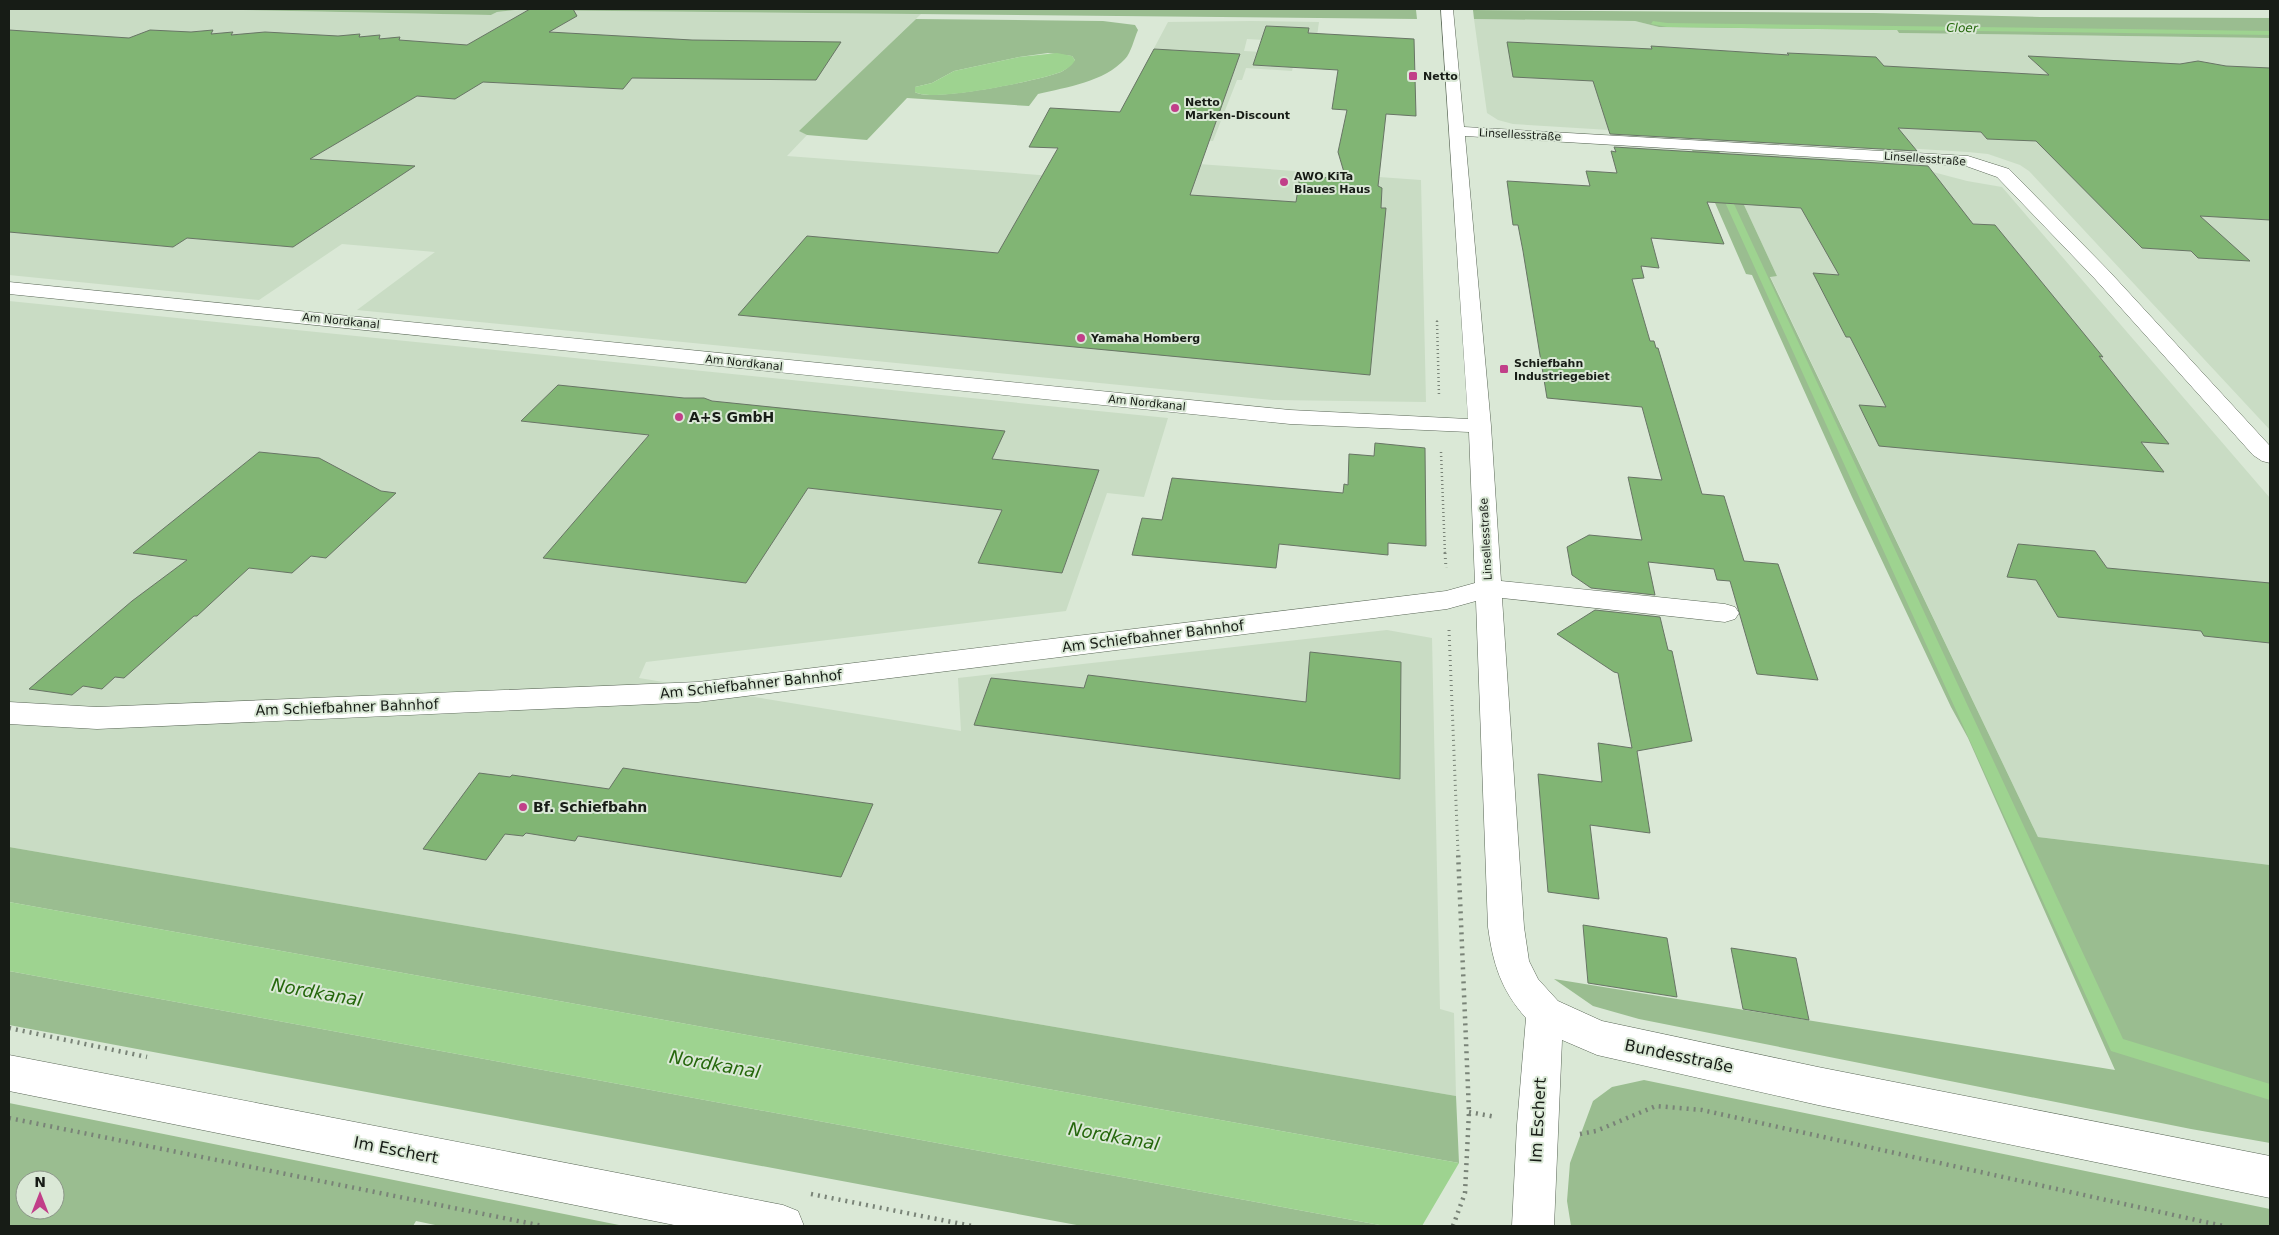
<svg xmlns="http://www.w3.org/2000/svg" width="2279" height="1235" viewBox="0 0 2279 1235" font-family="'DejaVu Sans',sans-serif">
<style>
.built{fill:#c9dcc4}
.green{fill:#9abd90;fill-rule:evenodd}
.water{fill:#9ed390}
.lines{fill:none;stroke-linecap:round;stroke-linejoin:round}
.stream{fill:#9ed390;fill-rule:evenodd}
.building{fill:#81b574;stroke:#687565}
.minor-casing{stroke:#5a6757;stroke-width:1}
.path-far3{stroke:#798377;stroke-width:2;stroke-dasharray:0.5 2;stroke-linecap:butt}
.path-far2{stroke:#798377;stroke-width:2.5;stroke-dasharray:1 3;stroke-linecap:butt}
.path-far1{stroke:#798377;stroke-width:3;stroke-dasharray:1 4;stroke-linecap:butt}
.path{stroke:#798377;stroke-width:4.5;stroke-dasharray:2 5;stroke-linecap:butt}
.minor{fill:#fff;fill-rule:evenodd}
.poi-dot{fill:#c13f89;stroke:#dae8d6;stroke-width:2}
.labels{text-anchor:middle;dominant-baseline:central;stroke-width:4;stroke-linejoin:round;paint-order:stroke}
.far-poi-label{font-size:11px;font-weight:bold;fill:#171c16;stroke:#dae8d6;text-anchor:start}
.far-street-label{font-size:11px;fill:#171c16;stroke:#dae8d6}
.far-water-label{font-size:12px;font-style:italic;fill:#25670c;stroke:#dae8d6}
.poi-label{font-size:14px;font-weight:bold;fill:#171c16;stroke:#dae8d6;text-anchor:start}
.street-label{font-size:14px;fill:#171c16;stroke:#dae8d6}
.near-street-label{font-size:16px;fill:#171c16;stroke:#dae8d6}
.near-water-label{font-size:18px;font-style:italic;fill:#25670c;stroke:#dae8d6}
</style>
<rect width="100%" height="100%" fill="#dae8d6"/>
<!-- built -->
<path class="built" d="M9,9H191L491,15L497,12L515,10L921,14L800,131L807,135L787,156L1146,183L1156,161L1421,180L1426,402L1272,400L357,310L435,252L342,244L259,300L9,275Z
M1474,19L1635,21L1659,27L1897,30L1899,33L2270,38V430L2029,171L2020,165L1988,154L1968,152L1513,124L1498,120L1487,113Z
M1168,22L1251,21L1319,22L1316,43L1247,39L1244,51L1296,54L1292,71L1246,68L1242,80H1237L1213,141L1112,134L1128,97Z
M1719,151L1880,161L1910,166L1967,181L2002,187L2270,498V865L2038,837L1770,276H1777Z
M9,301L1168,418L1144,497L1107,493L1066,611L646,662L639,678L961,731L958,678L1387,630L1432,638L1440,1009L1454,1013L1456,1096L9,847Z"/>
<!-- green -->
<path class="green" d="M191,9L1416,10L1417,19L515,10L497,12L491,15Z
M1473,10L1874,13L2040,17L2270,18V38L1899,33L1897,30L1659,27L1635,21L1474,19Z
M916,19L1103,21L1135,25L1138,30C1134,39 1131,53 1125,59C1104,82 1067,87 1038,94L1029,106L907,98L867,140L807,135L799,131ZM1048,53L1072,56L1075,60C1071,64 1066,70 1061,72C1041,80 930,103 915,92V87L932,83L954,71L1019,57Z
M1692,150L1719,151L1777,276L1770,277L2038,837L2270,865V1143L2191,1129L1639,1019L1593,1006L1554,979L2115,1070L1968,738L1951,707L1852,497L1752,275L1746,274Z
M9,847L1456,1096L1459,1163L9,902Z
M9,971L1385,1226H1082L9,1025Z
M1644,1080L2270,1209V1226H1571L1567,1201L1570,1163L1593,1101L1612,1087Z
M9,1103L624,1226H440L416,1221L413,1226H9ZM25,1180H55V1210H25Z"/>
<!-- water -->
<path class="water" d="M1057,53L1072,56L1075,60C1073,65 1067,69 1061,72C1041,80 931,103 915,92V87L932,83L954,71L1019,57Z
M9,902L1459,1163L1422,1226H1385L9,971Z"/>
<g class="lines">
<!-- stream -->
<path class="stream" d="M1653,21L1667,23L2270,31V35L1667,27L1651,24Z
M1720,187L1727,189L2123,1039L2270,1084V1100L2111,1051L1719,189Z"/>
</g>
<!-- building -->
<path class="building" d="M530,9H573L577,16L549,32L692,40L841,42L816,80L632,78L623,89L483,82L455,99L417,96L310,159L415,166L293,247L187,238L173,247L9,232V30L129,38L150,30L191,32L213,30L211,34L233,32L231,35L265,32L338,36L360,34L359,37L380,35L379,39L400,37L399,40L467,45Z
M1266,26L1309,28L1308,33L1414,39L1416,116L1386,114L1378,186L1382,188L1381,208H1386L1370,375L738,315L807,236L998,253L1058,148L1029,147L1050,108L1120,112L1154,49L1240,54L1190,195L1296,202L1300,176L1346,179L1338,152L1347,110L1332,109L1338,70L1253,65Z
M1507,42L1652,49L1651,46L1789,55L1787,53L1876,57L1884,66L2049,75L2028,56L2180,64L2198,61L2226,66L2270,68V220L2200,216L2250,261L2198,258L2191,251L2142,248L2036,141L1987,139L1981,132L1898,128L1917,151L1610,134L1593,81L1513,77Z
M1614,147L1928,166L1973,224L1995,225L2103,357L2099,356L2169,444L2141,442L2164,472L1879,446L1859,405L1886,407L1850,337H1846L1813,273L1839,275L1801,208L1707,202L1724,244L1651,238L1659,268L1641,266L1644,278L1632,279L1650,341H1654L1656,348H1658L1702,494L1724,496L1744,561L1778,564L1818,680L1757,674L1730,581L1717,580L1714,569L1648,562L1655,595L1591,588L1572,575L1567,547L1589,535L1642,540L1628,477L1662,480L1642,407L1547,398L1523,251L1518,225H1513L1507,181L1590,186L1586,171L1617,173L1611,151L1616,152Z
M558,385L684,398H704L712,401L1005,431L992,459L1099,470L1062,573L978,563L1002,510L808,488L746,583L543,558L649,435L521,421Z
M1375,443L1425,448L1426,546L1388,543V555L1279,544L1276,568L1132,555L1142,518L1162,520L1172,478L1343,493L1344,484L1348,485L1349,454L1374,456Z
M259,452L319,458L381,491L396,493L326,558L311,556L292,573L249,568L197,616H194L124,678L115,677L102,689L83,686L72,695L29,689L132,601L187,560L133,553Z
M2018,544L2095,551L2107,568L2270,583V643L2204,636L2201,631L2058,617L2036,580L2007,577Z
M1595,610L1660,617L1668,650L1672,651L1692,741L1637,751L1650,833L1590,825L1599,899L1548,892L1538,774L1602,782L1598,743L1632,748L1618,673L1614,672L1557,634Z
M1310,652L1401,662L1400,779L974,725L991,678L1084,688L1088,675L1306,702Z
M623,768L662,774L873,804L841,877L578,836L575,841L526,833L523,836L505,834L486,860L423,849L479,773L510,777L512,775L609,789Z
M1583,925L1667,938L1677,997L1588,983Z
M1731,948L1796,958L1809,1020L1743,1009Z"/>
<g class="lines">
<!-- minor casing -->
<g class="minor-casing">
<path id="minor" d="M1441,9H1453L1464,127L1968,156L2009,169L2109,271L2270,446V463L2262,461L2253,455L2095,279L1997,177L1966,166L1465,136L1491,426L1501,581L1725,604L1735,607L1739,613L1735,619L1725,622L1502,598L1524,927L1529,961L1538,979L1558,1001L1602,1021L1818,1067L2270,1156V1198L1818,1105L1597,1055L1562,1040L1554,1226H1512L1517,1125L1526,1018C1501,990 1493,964 1488,927L1476,601L1447,609L698,702L97,729L9,724V702L97,707L698,682L1446,591L1475,583L1469,432L1290,424L9,294V282L1290,410L1468,419Z
M9,1055L783,1205L798,1211L804,1226H679L9,1091Z"/>
</g>
<!-- path-far3 -->
<path class="path-far3" d="M1437,320V322"/>
<!-- path-far2 -->
<path class="path-far2" d="M1437,321L1439,396
M1441,452L1445,554"/>
<!-- path-far1 -->
<path class="path-far1" d="M1445,553L1446,568
M1449,630L1458,852"/>
<!-- path -->
<path class="path" d="M9,1028L147,1057
M1469,1112L1496,1117
M9,1118L543,1226
M1580,1134L1596,1131L1656,1106L1702,1110L2223,1226
M811,1194L972,1226
M1453,1226L1465,1193L1469,1112L1458,851"/>
<!-- minor -->
<use href="#minor" class="minor"/>
</g>
<!-- markers -->
<g class="poi-dot">
<rect x="1408" y="71" width="10" height="10" rx="2.5"/>
<circle cx="1175" cy="108" r="5"/>
<circle cx="1284" cy="182" r="5"/>
<circle cx="1081" cy="338" r="5"/>
<rect x="1499" y="364" width="10" height="10" rx="2.5"/>
<circle cx="679" cy="417" r="5"/>
<circle cx="523" cy="807" r="5"/>
</g>
<g class="labels">
<!-- far-poi labels -->
<g class="far-poi-label">
<text x="1423" y="76">Netto</text>
<text x="1185" y="102">Netto<tspan x="1185" dy="13">Marken-Discount</tspan></text>
<text x="1294" y="176">AWO KiTa<tspan x="1294" dy="13">Blaues Haus</tspan></text>
<text x="1091" y="338">Yamaha Homberg</text>
<text x="1514" y="363">Schiefbahn<tspan x="1514" dy="13">Industriegebiet</tspan></text>
</g>
<!-- far-street labels -->
<g class="far-street-label">
<text transform="translate(1520 135) rotate(3)">Linsellesstraße</text>
<text transform="translate(1925 159) rotate(4)">Linsellesstraße</text>
<text transform="translate(341 321) rotate(6)">Am Nordkanal</text>
<text transform="translate(744 363) rotate(6)">Am Nordkanal</text>
<text transform="translate(1147 403) rotate(6)">Am Nordkanal</text>
<text transform="translate(1486 539) rotate(-93)">Linsellesstraße</text>
</g>
<!-- far-water labels -->
<g class="far-water-label">
<text transform="translate(1962 28) rotate(1)">Cloer</text>
</g>
<!-- poi labels -->
<g class="poi-label">
<text x="689" y="417">A+S GmbH</text>
<text x="533" y="807">Bf. Schiefbahn</text>
</g>
<!-- street labels -->
<g class="street-label">
<text transform="translate(1153 636) rotate(-7)">Am Schiefbahner Bahnhof</text>
<text transform="translate(751 684) rotate(-6)">Am Schiefbahner Bahnhof</text>
<text transform="translate(347 707) rotate(-2)">Am Schiefbahner Bahnhof</text>
</g>
<!-- near-street labels -->
<g class="near-street-label">
<text transform="translate(1679 1056) rotate(12)">Bundesstraße</text>
<text transform="translate(1538 1120) rotate(-87)">Im Eschert</text>
<text transform="translate(396 1150) rotate(11)">Im Eschert</text>
</g>
<!-- near-water labels -->
<g class="near-water-label">
<text transform="translate(317 992) rotate(10)">Nordkanal</text>
<text transform="translate(715 1064) rotate(10)">Nordkanal</text>
<text transform="translate(1114 1136) rotate(10)">Nordkanal</text>
</g>
</g>
<!-- border -->
<rect width="2279" height="1235" fill="none" stroke="#171c16" stroke-width="20"/>
<!-- north arrow -->
<g transform="translate(40 1195)"><circle r="24" fill="#dae8d6" stroke="#8c9689"/>
<path d="M0-4L9 19L0 12L-9 19Z" fill="#c13f89"/>
<text y="-8" font-size="14" font-weight="bold" text-anchor="middle" fill="#171c16">N</text>
</g>
</svg>
